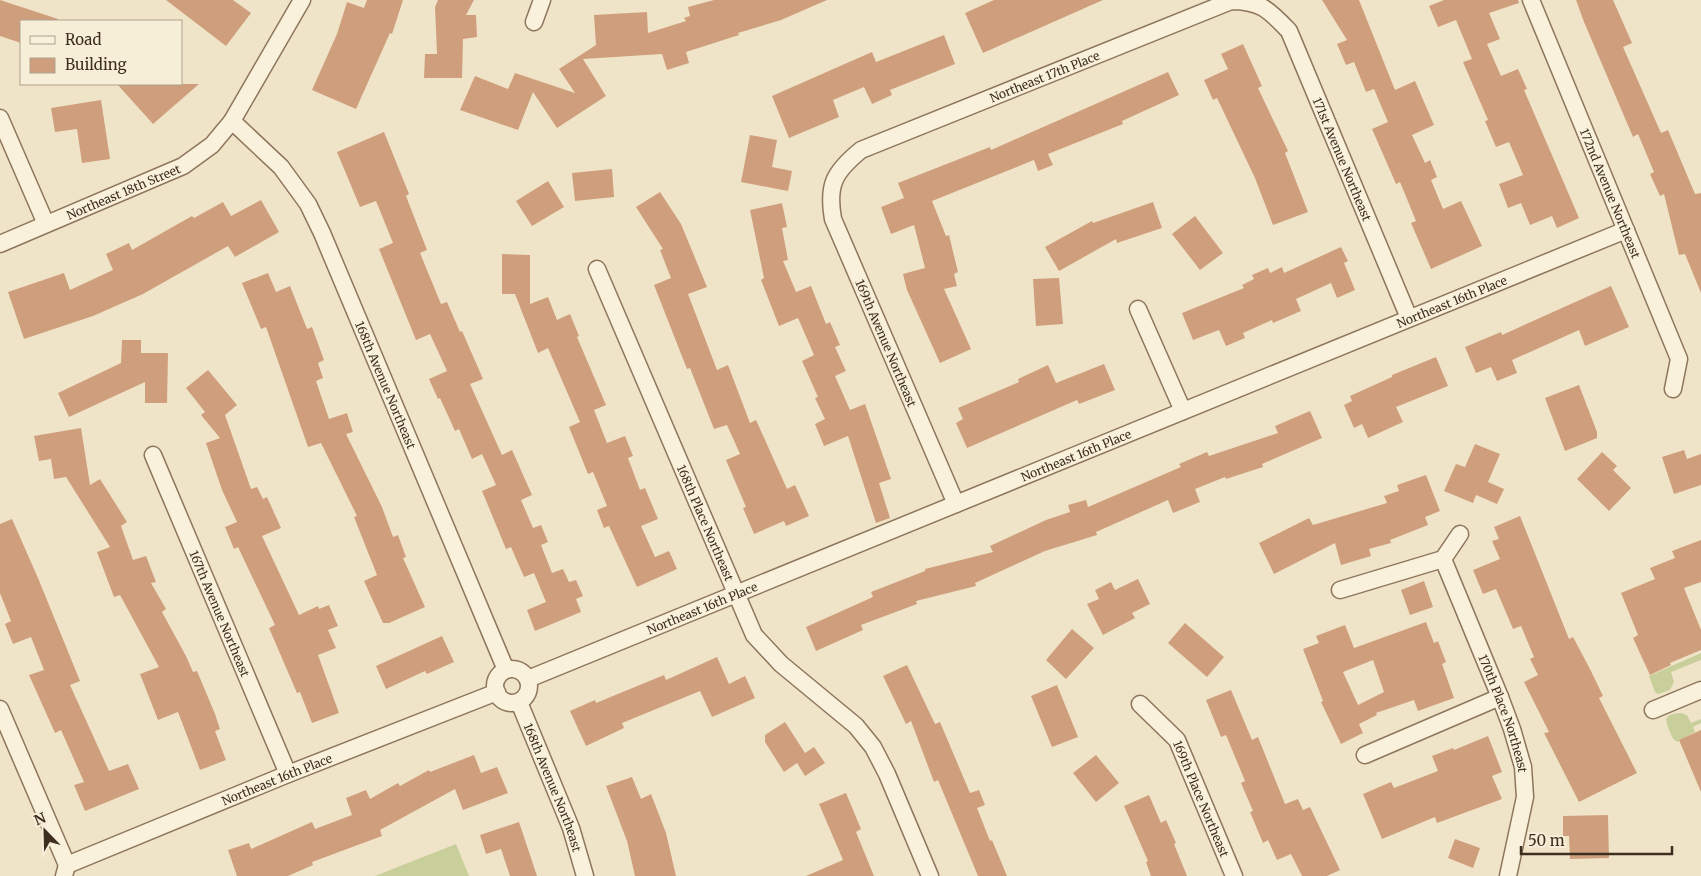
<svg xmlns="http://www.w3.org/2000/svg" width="1701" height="876" viewBox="0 0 1701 876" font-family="Merriweather,serif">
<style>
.green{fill:#c9cf9b}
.building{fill:#cf9f7d;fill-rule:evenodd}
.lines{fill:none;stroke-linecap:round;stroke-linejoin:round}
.minor-casing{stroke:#8d765c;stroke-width:19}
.minor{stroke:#faf1dc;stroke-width:16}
.labels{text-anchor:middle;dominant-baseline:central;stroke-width:5;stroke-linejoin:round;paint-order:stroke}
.street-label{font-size:12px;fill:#3d2e20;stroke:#f7eed8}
</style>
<rect width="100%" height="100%" fill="#f0e4c8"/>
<!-- green -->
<path class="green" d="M1701,653V660L1671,672L1674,682L1670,690L1658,694L1655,692L1649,676Z
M1681,713L1687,715L1691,723L1701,719V723L1693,727L1695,732L1677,742C1672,739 1672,736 1670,732C1663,717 1666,714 1681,713Z
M456,844L469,876H375Z"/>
<!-- building -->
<path class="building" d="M0,0L58,19V21H21V43L0,36Z
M166,0H233L251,13L226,46Z
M367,0H403L392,34L390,33L356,109L312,90L337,34L347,2L364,8Z
M438,0H474L466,15H476L477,37L463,39L462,78H424L425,54H437L435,7Z
M714,0H827L781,20L738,33L739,35L686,52L689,63L667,70L662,54L583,59L606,96L557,128L533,92L518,130L460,110L475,76L508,89L515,73L575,93L559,69L596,45L594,15L647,12L648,33L686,21L684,18L690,16L688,7Z
M994,0H1103L983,53L965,13Z
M1322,0H1359L1395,90L1415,81L1434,125L1412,135L1425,163L1430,160L1437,177L1431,180L1443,209L1461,201L1482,246L1431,269L1411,223L1416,221L1400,182L1396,184L1372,129L1388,122L1374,89L1366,92L1354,62L1346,65L1337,44L1347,40Z
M1444,0H1518L1519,3L1489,13L1500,39L1487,44L1501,76L1518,69L1527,89L1524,90L1579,218L1557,228L1552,216L1530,225L1521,203L1508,208L1499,184L1523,175L1509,142L1496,147L1485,121L1488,120L1463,62L1472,59L1456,20L1438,27L1429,6Z
M1576,0H1613L1632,43L1623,47L1661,133L1668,130L1695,194L1701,193V293L1685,254L1679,255L1664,194L1660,196L1650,174L1654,172L1638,134L1633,137L1584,22Z
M944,35L955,64L890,90L892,95L872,104L864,87L833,100L839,117L789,138L772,96L872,52L876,62Z
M1243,44L1262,86L1258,88L1288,151L1285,153L1308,212L1273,225L1255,178L1217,98L1213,100L1204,80L1228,69L1221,54Z
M1168,72L1179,95L1122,121L1123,124L1048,154L1053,165L1038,171L1034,160L932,201L946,236L949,235L958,272L954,274L957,286L944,289L971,349L940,363L907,290L903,274L925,268L914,225L891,234L881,207L904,198L898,183L990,147L991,150Z
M117,84H199L153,124Z
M101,100L110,159L82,163L77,129L55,132L51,108Z
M384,132L409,194L406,196L427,250L420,253L441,304L447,302L460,332L462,331L483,379L470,384L502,455L512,450L532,495L521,500L533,528L541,525L548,542L541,545L552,573L563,569L569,582L576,580L583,596L576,599L581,612L535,631L527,610L546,602L534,573L524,577L511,547L506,549L482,491L496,485L482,454L472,459L459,429L455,431L440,398L438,399L429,379L447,371L430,334L416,340L379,249L393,243L376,201L360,207L337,152Z
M750,135L777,140L772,167L792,171L788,191L741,182Z
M612,169L614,197L575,201L572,173Z
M548,181L564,207L532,226L516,201Z
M660,192L681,224L707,287L688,294L717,370L728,365L750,423L756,420L787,489L795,485L809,516L786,526L784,521L754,534L743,508L746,507L726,460L740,454L727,425L714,429L690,368L687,369L654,285L671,278L660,250L663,249L636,207Z
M261,200L279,232L235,257L228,246L143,294L93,316L24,339L8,292L64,273L70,290L113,270L106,254L129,243L132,250L192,216L194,218L223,202L231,216Z
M1153,202L1162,228L1117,243L1116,239L1059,271L1045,247L1092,221L1093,223Z
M782,203L787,227L782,228L788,260L783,261L796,292L811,286L826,324L830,322L840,345L835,347L846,371L835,376L850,410L865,404L891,479L879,483L890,518L876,523L848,436L824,446L815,424L825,419L815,398L818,397L802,361L814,355L798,318L779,326L761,280L764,278L750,210Z
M1195,216L1223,253L1200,270L1172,234Z
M1341,247L1348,261L1344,263L1355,290L1337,298L1331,283L1296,299L1301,311L1273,323L1272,320L1243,333L1245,338L1226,346L1219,330L1193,340L1182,313L1244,288L1242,285L1254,279L1252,275L1268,268L1270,273L1282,267L1284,273Z
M502,254L530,255V304L548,297L557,320L570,314L579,336L577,337L606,405L594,410L607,443L625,436L633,456L628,458L640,490L645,488L658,519L641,526L655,557L669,551L677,569L637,587L609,526L604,528L597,510L607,506L593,472L588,474L569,427L580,422L548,348L538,353L515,294H502Z
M268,273L276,292L290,286L307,329L312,327L324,360L318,363L323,378L316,381L329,419L347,413L353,432L346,434L382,507L393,537L398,535L406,557L403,558L425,607L389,623H383L364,581L377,575L354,517L357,516L321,443L308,447L266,327L261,329L242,283Z
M1059,278L1063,324L1036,326L1033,279Z
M1611,286L1629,327L1585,346L1579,330L1512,360L1517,373L1497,381L1491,367L1476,373L1465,347L1501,332L1502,335Z
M122,340H141V353H168L167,403H145V382L69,417L58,393L121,363Z
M1436,357L1448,386L1396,407L1403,422L1368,438L1362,424L1354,428L1344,405L1352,401L1350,396L1392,377V375Z
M1104,364L1115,390L1079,404L1077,400L967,448L956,423L963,419L958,408L1019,382L1018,379L1048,365L1056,383Z
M208,370L237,405L225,415L251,489L257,487L263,499L267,497L281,528L262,536L299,615L318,606L319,609L329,605L338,626L328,630L336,648L318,655L339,713L312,723L300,692L297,693L269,628L275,625L238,547L234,549L225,527L237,522L222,490L206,443L220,438L201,415L205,412L186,388Z
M1579,385L1597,432V438L1565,451L1545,398Z
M1310,411L1322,438L1262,464L1263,467L1226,479L1225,477L1195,489L1200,502L1173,513L1168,500L1096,532L1097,535L1045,551L975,583L976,586L916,601L917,604L861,625L863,630L816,651L806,627L873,597L871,592L925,571V569L993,552L990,546L1046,520L1070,512L1068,505L1086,500L1088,507L1181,467L1179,464L1207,452L1209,456L1278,433L1275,426Z
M81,428L90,485L100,479L127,522L121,526L133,560L146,556L156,582L151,583L166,609L162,612L186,656L193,672L197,671L215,714L220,729L215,731L226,760L200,770L178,712L158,720L140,674L159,667L120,595L114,597L97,552L110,547L66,477L54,479L51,459L39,461L34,436Z
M1475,444L1500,454L1488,482L1504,489L1497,504L1476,495L1473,503L1444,491L1456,464L1465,467Z
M1684,450L1687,459L1701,454V485L1674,494L1662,457Z
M1602,452L1617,466L1613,470L1631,488L1609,511L1577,479Z
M1426,475L1440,511L1425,517L1428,525L1390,540L1391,543L1369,549L1371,556L1341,565L1335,543L1274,574L1259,543L1309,518L1313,525L1387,503L1384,496L1399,491L1397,485Z
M1520,516L1569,639L1573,637L1590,669L1603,696L1599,698L1637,773L1579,802L1544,733L1549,732L1524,682L1538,675L1530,659L1534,657L1521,626L1513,629L1496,589L1483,594L1473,570L1500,559L1492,541L1499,539L1494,527Z
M12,519L38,578L80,681L70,685L109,771L128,764L139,789L85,811L74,785L84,782L61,730L55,733L29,675L44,670L31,637L13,644L5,624L11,621L0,593V524Z
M1701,540V582L1684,588L1701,630V650L1670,663L1671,665L1650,675L1633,638L1638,635L1621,593L1655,579L1650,568L1675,558L1672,551Z
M1138,579L1150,604L1132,613L1135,618L1103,635L1087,604L1099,599L1095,590L1111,582L1115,590Z
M1424,581L1433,607L1410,615L1401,590Z
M1426,622L1434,643L1438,641L1446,662L1442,664L1454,698L1418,711L1414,700L1376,713L1377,715L1359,724L1363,733L1341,744L1321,702L1323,701L1303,649L1319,643L1316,636L1345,625L1354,648ZM1373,660L1384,692L1358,705L1343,672Z
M1185,623L1224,657L1207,677L1168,643Z
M1072,629L1094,648L1066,679L1046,660Z
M442,636L454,662L427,674L425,671L386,689L376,666Z
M717,657L729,684L745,676L755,698L712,717L700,691L622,723L624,728L586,746L570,711L595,700L596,703L664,675L666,680Z
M907,665L935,724L940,722L970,793L979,790L985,805L977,808L990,841L992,840L1007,876H978L938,780L934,782L911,721L906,724L883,676Z
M1057,685L1078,737L1052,747L1031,696Z
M1231,690L1252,740L1258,737L1285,804L1298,799L1303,810L1310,807L1340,870L1327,876H1302L1291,854L1277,860L1268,840L1263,843L1250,812L1253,811L1241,783L1245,781L1226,735L1221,737L1206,700Z
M785,722L805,753L814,747L825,763L805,776L797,763L784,772L765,742V735Z
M1701,730V792L1679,740Z
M1488,736L1502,772L1492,776L1502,799L1437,823L1435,817L1382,839L1363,794L1391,782L1394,788L1438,771L1432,756L1453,748L1454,750Z
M474,755L481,773L497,767L508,793L463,810L455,789L380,830L382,836L312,862L313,865L288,876H237L228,850L249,843L251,849L312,822L315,829L352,815L346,798L366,790L370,799L398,783L400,786L429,770L430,772Z
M1096,755L1119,783L1096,802L1073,773Z
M632,777L641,799L651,794L666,833L676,876H635L627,841L606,786Z
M846,793L861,829L856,832L874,876H806L843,860L819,804Z
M1149,795L1161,823L1166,820L1176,843L1174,844L1187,876H1151L1146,862L1148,861L1124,806Z
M1608,815L1609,858L1570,859L1569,836H1563V816Z
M519,822L537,876H510L501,849L486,854L480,835Z
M1455,839L1480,848L1473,868L1448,858Z"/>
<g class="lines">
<!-- minor casing -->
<g class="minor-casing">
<g id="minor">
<path id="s1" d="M1531,0L1679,359L1673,389"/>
<path d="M534,22L542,0"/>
<path d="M0,118L46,224"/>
<path id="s2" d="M232,121L281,167L308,204L322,233L506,670"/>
<path id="s3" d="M0,244L183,166L212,145L232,121L302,0"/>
<path id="s4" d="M597,269L754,635L781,664L856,726L873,747L887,774L930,876"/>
<path d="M1138,309L1183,411"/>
<path id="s5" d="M153,455L288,774"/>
<path id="s6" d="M956,504L833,219C827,185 834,172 861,150L1231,1C1261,1 1269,10 1289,31L1409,318"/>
<path id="s7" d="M1443,559L1500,697L1512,729L1523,767L1525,797L1508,876"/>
<path d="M1340,590L1443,559L1460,534"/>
<circle cx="512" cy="686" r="17"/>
<path id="s8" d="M528,679L1626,230"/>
<path id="s9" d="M519,702L571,828L585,876"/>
<path id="s10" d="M1140,704L1177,740L1234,876"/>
<path d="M0,709L67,865"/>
<path d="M1653,710L1701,690"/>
<path d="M1365,755L1500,697"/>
<path id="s11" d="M64,876L67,865L288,774L497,692"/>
</g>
</g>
<!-- minor -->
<use href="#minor" class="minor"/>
</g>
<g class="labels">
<!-- street labels -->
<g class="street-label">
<text stroke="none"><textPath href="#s6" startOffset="588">Northeast 17th Place</textPath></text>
<text stroke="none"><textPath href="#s6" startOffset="996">171st Avenue Northeast</textPath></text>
<text stroke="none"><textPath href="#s3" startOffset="134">Northeast 18th Street</textPath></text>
<text stroke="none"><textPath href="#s1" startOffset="209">172nd Avenue Northeast</textPath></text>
<text stroke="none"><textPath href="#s8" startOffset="998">Northeast 16th Place</textPath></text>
<text transform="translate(886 343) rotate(67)">169th Avenue Northeast</text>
<text stroke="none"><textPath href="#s2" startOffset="310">168th Avenue Northeast</textPath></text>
<text stroke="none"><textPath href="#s8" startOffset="592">Northeast 16th Place</textPath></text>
<text stroke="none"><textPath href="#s4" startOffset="276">168th Place Northeast</textPath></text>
<text stroke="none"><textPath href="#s8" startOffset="188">Northeast 16th Place</textPath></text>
<text stroke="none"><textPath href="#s5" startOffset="172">167th Avenue Northeast</textPath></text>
<text stroke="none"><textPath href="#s7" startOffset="166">170th Place Northeast</textPath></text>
<text stroke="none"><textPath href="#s11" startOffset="238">Northeast 16th Place</textPath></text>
<text stroke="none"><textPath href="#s9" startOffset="92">168th Avenue Northeast</textPath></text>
<text stroke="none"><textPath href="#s10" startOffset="115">169th Place Northeast</textPath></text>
</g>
</g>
<!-- legend -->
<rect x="20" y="20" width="162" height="65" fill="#f7eed8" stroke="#ada18e"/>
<rect x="30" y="36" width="25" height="8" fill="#faf1dc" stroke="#ada18e"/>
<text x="65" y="45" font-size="15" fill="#3d2e20">Road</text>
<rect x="30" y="58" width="25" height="15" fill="#cf9f7d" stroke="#ada18e"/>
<text x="65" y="70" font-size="15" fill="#3d2e20">Building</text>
<!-- north arrow -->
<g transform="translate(45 831) rotate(337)" stroke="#f7eed8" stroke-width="4" paint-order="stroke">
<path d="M0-4L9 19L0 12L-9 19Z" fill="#3d2e20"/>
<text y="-8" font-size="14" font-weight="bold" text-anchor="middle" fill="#3d2e20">N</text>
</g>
<!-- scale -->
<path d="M1521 846v8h151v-8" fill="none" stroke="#3d2e20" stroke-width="2.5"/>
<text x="1528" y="846" font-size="15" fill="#3d2e20" stroke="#f7eed8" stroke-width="4" paint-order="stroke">50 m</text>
</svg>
